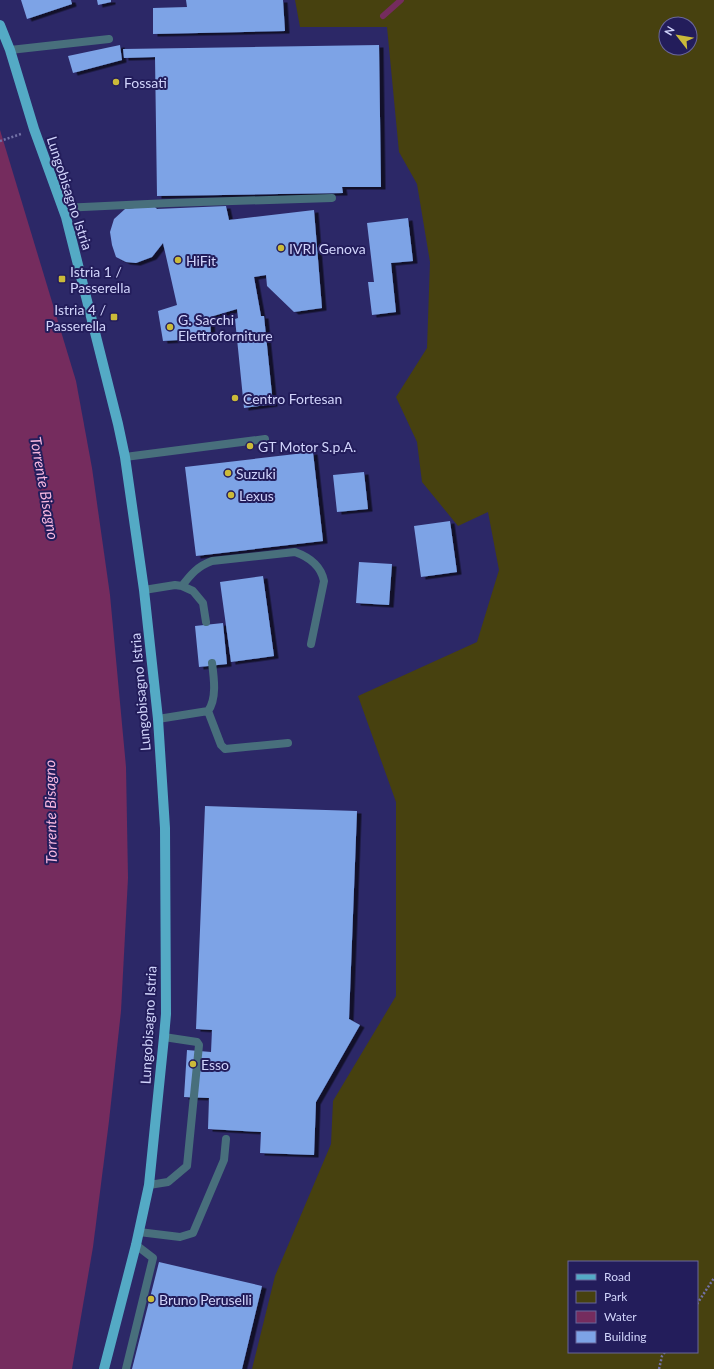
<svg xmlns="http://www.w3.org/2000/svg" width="714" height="1369" viewBox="0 0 714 1369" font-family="Lato,sans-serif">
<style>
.green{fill:#47410f;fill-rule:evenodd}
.water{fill:#752c5e}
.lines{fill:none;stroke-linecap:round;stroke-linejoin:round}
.stream{stroke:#752c5e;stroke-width:6}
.building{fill:#7da3e6;filter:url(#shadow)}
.path{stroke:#7372a7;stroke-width:2.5;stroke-dasharray:2 2;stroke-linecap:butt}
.lane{stroke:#486f7c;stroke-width:8}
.primary{stroke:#54aac5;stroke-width:10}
.poi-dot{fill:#cbba39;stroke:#231d5b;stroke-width:1.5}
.labels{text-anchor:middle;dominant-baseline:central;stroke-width:4;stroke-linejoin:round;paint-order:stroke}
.poi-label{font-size:14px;fill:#d1d4fb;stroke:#231d5b;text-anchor:start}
.street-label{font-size:14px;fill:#d1d4fb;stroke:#231d5b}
.water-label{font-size:15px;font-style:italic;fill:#f8b8e0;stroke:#231d5b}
</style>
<defs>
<filter id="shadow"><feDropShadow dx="4.5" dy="2.5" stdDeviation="0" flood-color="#0009"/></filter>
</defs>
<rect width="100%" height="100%" fill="#2c2867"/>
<!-- green -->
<path class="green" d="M295,0H714V1369H252L275,1276L331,1144L333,1101L396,996V802L358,696L477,642L499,570L488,512L458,526L422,482L417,442L396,397L427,348L430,262L417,184L399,152L387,27H300ZM666,24H690V48H666ZM569,1262H697V1352H569Z"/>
<!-- water -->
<path class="water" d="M0,130L76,381L92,468L110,595L126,767L128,878L121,1011L109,1121L93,1247L72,1369H0Z"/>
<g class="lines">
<!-- stream -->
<path class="stream" d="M383,16L401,0"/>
</g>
<!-- building -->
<path class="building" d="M21,0H71L72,4L27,19Z
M97,0H111V2L98,5Z
M186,0H283L285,31L153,34V8L187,7Z
M120,45L122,60L73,73L68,56Z
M379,45L381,187H342L343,193L157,196L155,57L124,58L123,49Z
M154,206L157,209L226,206L229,220L314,210L322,308L294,312L267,286L266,275L254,277L261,316H264L273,404L244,408L235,319L238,318L237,309L210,317L211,338L163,341L158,311L177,305L163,243L152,257L136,263L126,262L116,257L112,245L110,232L114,219L125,209Z
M408,218L413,261L391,263L396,312L372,315L368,282H374L367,223Z
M313,452L323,541L196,556L185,467Z
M364,472L368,509L337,512L333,475Z
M450,521L457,572L421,577L414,526Z
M359,562L392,564L389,605L356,603Z
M263,576L274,656L231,662L220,582Z
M223,623L227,664L199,667L195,626Z
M205,806L357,811L349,1019L360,1025L316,1102L314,1155L260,1153L261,1132L208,1129L209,1098L184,1097L187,1050L211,1052L212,1030L196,1029Z
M159,1262L262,1286L242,1369H132Z"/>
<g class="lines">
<!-- path -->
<path class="path" d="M0,141L21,134
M697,1304L714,1278
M659,1369L662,1356L665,1352"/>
<!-- lane -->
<path class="lane" d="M10,50L109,39
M62,208L169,203L332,198
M125,457L265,439
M182,586C191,574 198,566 212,561L295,552C309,557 321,566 324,581L311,644
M144,590L175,585L182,586L193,591L203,603L206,622
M208,711L221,745L225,749L288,743
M158,719L208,711C217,699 214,678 212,663
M149,1185L168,1182L187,1166L199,1045L197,1042L164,1037
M139,1232L180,1237L193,1233L224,1160L226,1139
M126,1369L153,1258L136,1245"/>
<!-- primary -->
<path class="primary" d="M0,25L10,50L34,129L66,217L118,424L125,457L144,590L158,719L165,828L166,1014L164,1037L149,1185L136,1245L104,1369"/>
</g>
<!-- markers -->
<g class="poi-dot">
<circle cx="116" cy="82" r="4"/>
<circle cx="281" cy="248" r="4"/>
<circle cx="178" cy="260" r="4"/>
<rect x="58" y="275" width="8" height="8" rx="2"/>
<rect x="110" y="313" width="8" height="8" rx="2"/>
<circle cx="170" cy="327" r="4"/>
<circle cx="235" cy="398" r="4"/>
<circle cx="250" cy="446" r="4"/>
<circle cx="228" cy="473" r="4"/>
<circle cx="231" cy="495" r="4"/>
<circle cx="193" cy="1064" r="4"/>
<circle cx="151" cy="1299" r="4"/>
</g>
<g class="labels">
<!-- poi labels -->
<g class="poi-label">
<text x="124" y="82">Fossati</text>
<text x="289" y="248">IVRI Genova</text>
<text x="186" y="260">HiFit</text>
<text x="70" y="271">Istria 1 /<tspan x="70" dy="16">Passerella</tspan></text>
<text x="106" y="309" text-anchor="end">Istria 4 /<tspan x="106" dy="16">Passerella</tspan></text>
<text x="178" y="319">G. Sacchi<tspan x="178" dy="16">Elettroforniture</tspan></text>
<text x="243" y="398">Centro Fortesan</text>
<text x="258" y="446">GT Motor S.p.A.</text>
<text x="236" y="473">Suzuki</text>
<text x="239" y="495">Lexus</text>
<text x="201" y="1064">Esso</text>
<text x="159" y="1299">Bruno Peruselli</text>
</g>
<!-- street labels -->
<g class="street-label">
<text transform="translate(70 193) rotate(72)">Lungobisagno Istria</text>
<text transform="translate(140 692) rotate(-95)">Lungobisagno Istria</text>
<text transform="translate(148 1025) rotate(-87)">Lungobisagno Istria</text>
</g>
<!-- water labels -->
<g class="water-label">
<text transform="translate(45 488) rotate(80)">Torrente Bisagno</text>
<text transform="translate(50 812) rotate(-91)">Torrente Bisagno</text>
</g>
</g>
<!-- legend -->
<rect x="568" y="1261" width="130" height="92" fill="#231d5b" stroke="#69669b"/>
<rect x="576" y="1274" width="20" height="6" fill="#54aac5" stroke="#69669b"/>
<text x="604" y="1281" font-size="12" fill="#d1d4fb">Road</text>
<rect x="576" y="1291" width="20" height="12" fill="#47410f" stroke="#69669b"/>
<text x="604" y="1301" font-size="12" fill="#d1d4fb">Park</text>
<rect x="576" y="1311" width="20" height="12" fill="#752c5e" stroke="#69669b"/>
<text x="604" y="1321" font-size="12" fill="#d1d4fb">Water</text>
<rect x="576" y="1331" width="20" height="12" fill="#7da3e6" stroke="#69669b"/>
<text x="604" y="1341" font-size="12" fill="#d1d4fb">Building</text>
<!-- north arrow -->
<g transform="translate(678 36) rotate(301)"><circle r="19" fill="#231d5b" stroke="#69669b"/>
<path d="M0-3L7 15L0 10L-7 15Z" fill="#cbba39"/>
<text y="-6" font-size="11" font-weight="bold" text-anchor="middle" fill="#d1d4fb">N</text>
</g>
</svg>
